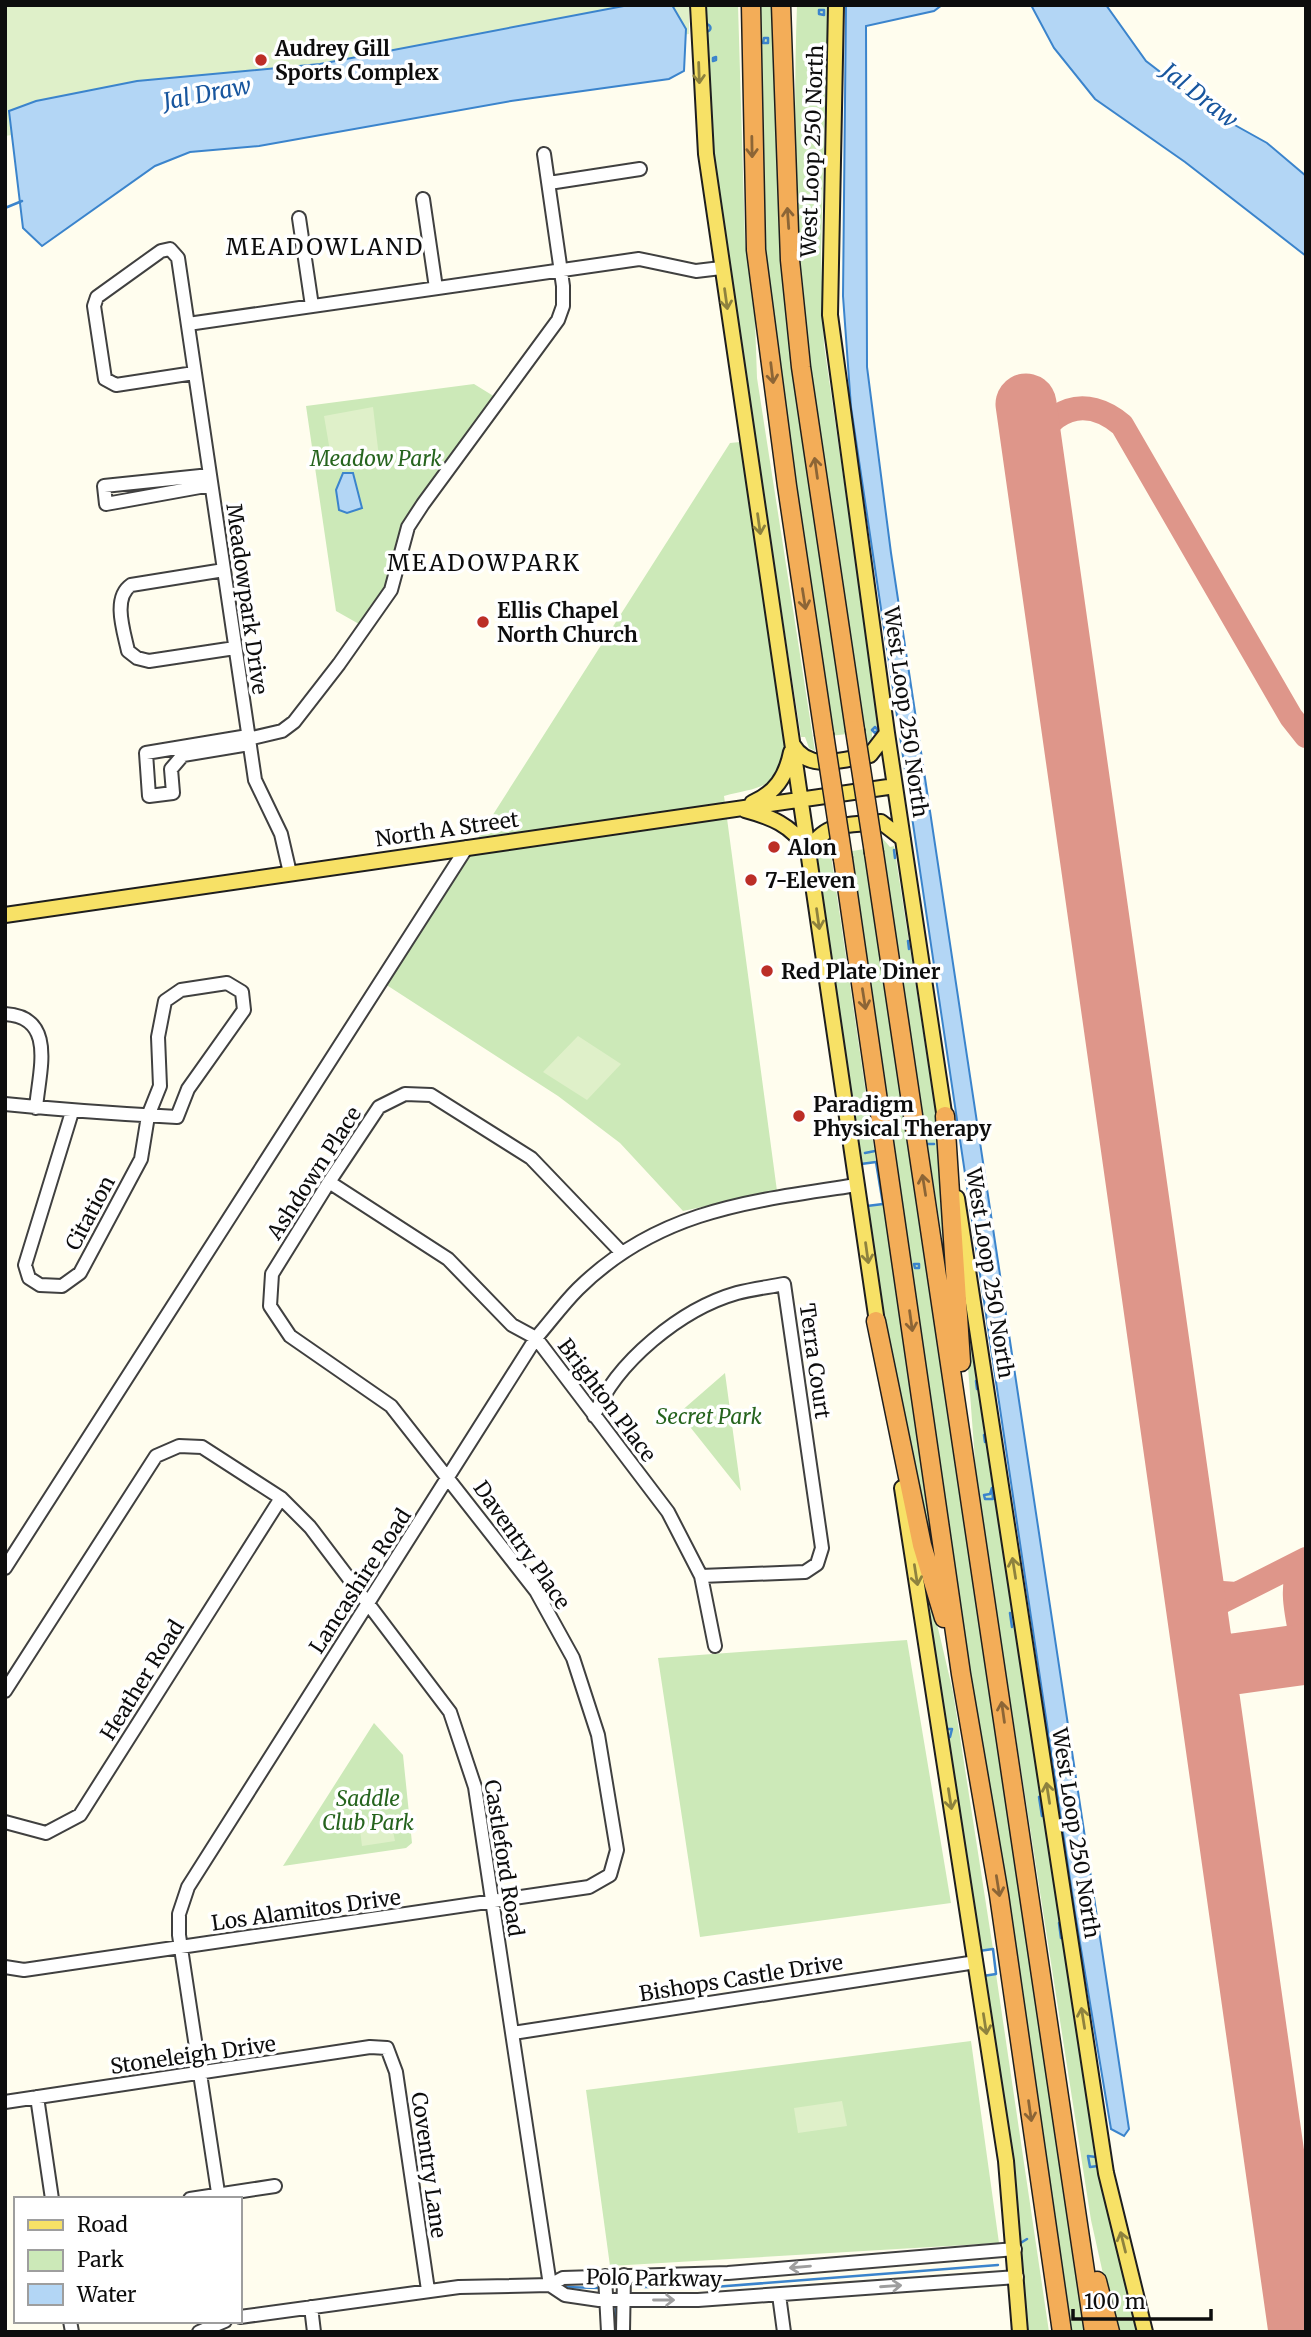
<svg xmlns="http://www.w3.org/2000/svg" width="1311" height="2337" viewBox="0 0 1311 2337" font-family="Merriweather,serif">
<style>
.green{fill:#cce9b8}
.pitch{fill:#dff0c9}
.water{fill:#b3d6f5;stroke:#3b84cc;stroke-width:2}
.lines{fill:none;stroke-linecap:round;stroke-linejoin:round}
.stream{stroke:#3b84cc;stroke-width:2.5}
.taxiway{stroke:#de968a;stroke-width:24}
.runway{stroke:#de968a;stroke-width:61}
.minor-casing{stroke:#404040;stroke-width:16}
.major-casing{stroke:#1e1e1e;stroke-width:18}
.highway-casing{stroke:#1e1e1e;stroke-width:21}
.minor{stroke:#fff;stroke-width:12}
.major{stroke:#f7e166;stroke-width:14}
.highway{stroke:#f3ad58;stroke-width:18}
.highway-bridge-casing{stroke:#1e1e1e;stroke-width:21;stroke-linecap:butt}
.highway-bridge{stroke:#f3ad58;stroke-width:18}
.oneway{stroke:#8e823e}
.oneway2{stroke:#8c6536}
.oneway3{stroke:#9e9e9e}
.poi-dot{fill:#bc2e27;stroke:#fff;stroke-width:2.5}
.labels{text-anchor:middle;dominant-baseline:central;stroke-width:7;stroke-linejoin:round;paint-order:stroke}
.poi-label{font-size:21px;font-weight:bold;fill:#0d0d0d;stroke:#fff;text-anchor:start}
.street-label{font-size:21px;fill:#0d0d0d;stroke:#fff}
.park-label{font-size:21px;font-style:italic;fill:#26641e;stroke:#fff}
.water-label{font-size:23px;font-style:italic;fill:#18569e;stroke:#fff}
.neighbourhood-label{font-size:23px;letter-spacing:2px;fill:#0d0d0d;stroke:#fff}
</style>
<rect width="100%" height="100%" fill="#fffdee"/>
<!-- green -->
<path class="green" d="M703,5H738L745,240L755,321L757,378L815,751L809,748L805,737H801L710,151Z
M757,5H774L778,193L787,319L847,734L830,736L769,306L761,203Z
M797,5H828L821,252L824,345L880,730L872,731V738L865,745C840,584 806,418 798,255C795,172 794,88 797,5Z
M474,384L500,400L407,520L391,590L359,624L336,611L306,406Z
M740,442L785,751C775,791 758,787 724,796L777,1191L683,1211L620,1143L558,1096L385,984L730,443Z
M878,833L890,847L894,846L943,1160L947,1268Z
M829,841L876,1162L861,1164L815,856L823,854Z
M864,849L1088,2332H1071L951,1553L847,852Z
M883,1204L934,1546L928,1547L891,1374L867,1206Z
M965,1327L968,1328L974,1364L1085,2090L1101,2183L1137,2332H1116L1091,2220L977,1487Z
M725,1373L741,1491L679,1413Z
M922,1560L953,1692L993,1949L979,1951L918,1561Z
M907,1640L951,1903L700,1937L658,1658Z
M374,1723L403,1755L412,1843L406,1848L283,1866Z
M996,1974L1049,2332H1026L1015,2184L983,1976Z
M971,2041L999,2243L610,2266L586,2090Z"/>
<!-- pitch -->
<path class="pitch" d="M5,5H689V34L5,136Z
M373,407L379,457L332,463L324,416Z
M578,1036L621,1064L587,1100L543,1072Z
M392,1826L395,1841L362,1846L360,1830Z
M842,2101L847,2126L798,2133L794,2108Z"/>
<!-- water -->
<path class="water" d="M629,5H672L686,29L684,71L669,79L511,101L259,146L190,152L155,166L42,246L23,228L9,111L36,101L137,81L320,64Z
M846,5H942L934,11L866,26L867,367L891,553L1129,2129L1124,2136L1111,2129L1075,1913L851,407L843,296Z
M1031,5H1106L1146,61L1215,114L1267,143L1306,176V256L1185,162L1095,99L1054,48Z
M343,473H353L362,508L347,513L339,510L336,490Z"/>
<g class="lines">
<!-- stream -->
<path class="stream" d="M819,10H824V15L819,14Z
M703.5 28a3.5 3.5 0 1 1 7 0a3.5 3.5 0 1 1-7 0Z
M764,38H768V43H763Z
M716,57V60L713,61V58Z
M5,208L22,201
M873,681L874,690
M875,727L878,730L875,733L872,730Z
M894,850L895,858
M908,941L909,949
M925,1036L927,1045
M926,1144H934
M865,1153L875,1151
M876,1162L883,1204L867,1206L861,1164Z
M914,1264H919V1268H915Z
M976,1381L977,1389
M984,1435L985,1442
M992,1488L993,1499H985L984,1495L990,1494Z
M1010,1613L1012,1627
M944,1729H952L950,1737L946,1738Z
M1039,1797L1042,1816
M1059,1923L1061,1938
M993,1949L996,1974L983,1976L979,1951Z
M1088,2156L1096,2157L1098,2166L1090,2167Z
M1019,2244L1027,2239
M564,2287L599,2288
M639,2287H714L998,2265
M1129,2300L1131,2308
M616,2332V2309"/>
<!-- taxiway -->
<path class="taxiway" d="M1034,453C1047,408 1085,394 1122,425L1291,717L1306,736
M1306,1559C1283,1583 1302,1632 1306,1661
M1192,1575L1209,1592L1236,1594
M1201,1637L1203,1621L1215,1605L1306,1559
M1201,1637L1213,1658L1234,1664"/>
<!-- runway -->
<path class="runway" d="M1026,404L1299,2332
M1234,1664L1306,1654"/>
<!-- minor casing -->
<g class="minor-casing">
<path id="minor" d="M549,183L640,169
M423,199L436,288
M299,218L312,306
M188,324L639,259L696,271L721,268
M194,373L116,385L105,379L94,306L97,297L161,251L170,249L178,258L255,780L281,834L290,873
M210,475L104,486L106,504L211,485
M224,570L131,585C112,598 124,632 128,651L137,658L149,661L235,648
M248,736L146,753L149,796L173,793L171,769L183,755L249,744
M248,739L282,731L294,722L339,664L391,590L408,527L423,504L558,320L563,306V286L544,154
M5,1014C57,1017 39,1071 36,1108
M5,1104C63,1110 119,1114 177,1117L188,1089L244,1010L242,992L227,983L181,990L165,1001L158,1037L160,1086L148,1116L141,1159L80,1273L62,1286L40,1285L29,1278L25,1265L72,1112
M329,1182L448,1259L512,1325L536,1338L668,1512L701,1576L715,1646
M594,1416C616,1362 681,1309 737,1293C752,1289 769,1287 784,1284L822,1548L817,1564L805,1572L701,1576
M5,1568L467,847
M5,1691L156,1456L179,1446L202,1447L281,1498L310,1527L450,1712L475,1787L550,2285
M5,1822L46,1833L80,1815L281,1498
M5,1967L24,1970L589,1887L610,1875L617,1850L598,1735L573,1658L536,1591L391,1406L290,1336L270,1306L272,1274L329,1182L379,1107L405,1094L431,1095L531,1158L622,1253
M513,2033L976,1962
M37,2097L52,2199
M5,2102L370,2047L387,2048L396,2072L428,2290
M190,2199L275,2186
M219,2199L179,1935V1914L188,1887L536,1338C550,1322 563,1304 578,1289C658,1210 751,1201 857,1185
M605,2276L608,2332
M550,2285L565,2295L599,2300H698L1017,2277
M550,2285L563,2278L728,2273L1015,2249
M779,2295L784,2332
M311,2307L314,2332
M240,2317L459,2287L550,2285
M70,2321L72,2332
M199,2332L225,2321
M623,2332L624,2275"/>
</g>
<!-- major casing -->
<g class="major-casing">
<path id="major" d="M698,5L706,154L878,1329
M836,5L830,315L887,733L946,1126
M793,745C809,773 844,759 870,755L887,733
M752,803C775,793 786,777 791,752
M745,810C771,817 791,825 806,848
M808,852C825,820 848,826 881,822L903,839
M5,915L895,786
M957,1198L1106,2173L1145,2332
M902,1488L1006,2161L1020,2332"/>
</g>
<!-- highway casing -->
<g class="highway-casing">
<path id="highway" d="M751,5L756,250L787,486L824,734
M781,5L790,260L801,367L855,730
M874,853L1094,2332
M843,859L961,1674L999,1895L1062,2332
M945,1116L961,1362
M876,1321L922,1545L944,1618
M1097,2281L1110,2332"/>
</g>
<!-- minor -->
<use href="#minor" class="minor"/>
<!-- major -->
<use href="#major" class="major"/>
<!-- highway -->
<use href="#highway" class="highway"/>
<!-- highway-bridge casing -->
<g class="highway-bridge-casing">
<path id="highway-bridge" d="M855,730L874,853
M824,734L843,859"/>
</g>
<!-- highway-bridge -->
<use href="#highway-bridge" class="highway-bridge"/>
</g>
<!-- one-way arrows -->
<defs><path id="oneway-shaft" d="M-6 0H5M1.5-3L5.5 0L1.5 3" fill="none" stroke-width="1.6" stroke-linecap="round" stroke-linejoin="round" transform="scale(1.75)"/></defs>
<g class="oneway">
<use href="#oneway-shaft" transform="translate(699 73) rotate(88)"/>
<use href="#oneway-shaft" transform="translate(726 299) rotate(82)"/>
<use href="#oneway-shaft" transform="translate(759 524) rotate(82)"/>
<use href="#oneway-shaft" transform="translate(818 919) rotate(82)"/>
<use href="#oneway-shaft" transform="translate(867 1253) rotate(82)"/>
<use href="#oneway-shaft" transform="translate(1014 1568) rotate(-99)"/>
<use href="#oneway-shaft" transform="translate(916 1575) rotate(81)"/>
<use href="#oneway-shaft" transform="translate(1048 1793) rotate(-99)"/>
<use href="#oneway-shaft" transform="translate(950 1799) rotate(81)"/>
<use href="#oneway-shaft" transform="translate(1083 2018) rotate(-99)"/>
<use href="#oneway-shaft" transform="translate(985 2024) rotate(81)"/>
<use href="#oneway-shaft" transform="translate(1123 2242) rotate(-104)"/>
</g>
<g class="oneway2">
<use href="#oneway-shaft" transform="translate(752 147) rotate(89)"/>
<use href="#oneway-shaft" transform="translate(788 218) rotate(-94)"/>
<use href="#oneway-shaft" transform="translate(772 373) rotate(83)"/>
<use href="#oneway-shaft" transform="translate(816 468) rotate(-98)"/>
<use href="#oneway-shaft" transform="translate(804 599) rotate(81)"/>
<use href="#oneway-shaft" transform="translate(864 999) rotate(81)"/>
<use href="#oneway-shaft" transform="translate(924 1185) rotate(-99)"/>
<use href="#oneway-shaft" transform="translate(911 1321) rotate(82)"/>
<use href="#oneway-shaft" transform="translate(1003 1712) rotate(-98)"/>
<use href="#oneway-shaft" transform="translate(998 1886) rotate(81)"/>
<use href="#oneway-shaft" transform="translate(1030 2111) rotate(82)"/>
</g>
<g class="oneway3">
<use href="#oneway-shaft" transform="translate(800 2267) rotate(175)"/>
<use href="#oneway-shaft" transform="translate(891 2286) rotate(-4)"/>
<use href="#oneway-shaft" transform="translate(664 2300)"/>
</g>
<!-- markers -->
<g class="poi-dot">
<circle cx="261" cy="60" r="7"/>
<circle cx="483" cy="622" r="7"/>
<circle cx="774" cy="847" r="7"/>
<circle cx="751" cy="880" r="7"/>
<circle cx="767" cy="971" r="7"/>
<circle cx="799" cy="1116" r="7"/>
</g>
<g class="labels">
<!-- poi labels -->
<g class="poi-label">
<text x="275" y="48">Audrey Gill<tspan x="275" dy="24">Sports Complex</tspan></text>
<text x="497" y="610">Ellis Chapel<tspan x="497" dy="24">North Church</tspan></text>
<text x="788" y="847">Alon</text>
<text x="765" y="880">7-Eleven</text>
<text x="781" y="971">Red Plate Diner</text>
<text x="813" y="1104">Paradigm<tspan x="813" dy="24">Physical Therapy</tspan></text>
</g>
<!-- street labels -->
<g class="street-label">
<text transform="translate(812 151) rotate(-88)">West Loop 250 North</text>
<text transform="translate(247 599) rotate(82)">Meadowpark Drive</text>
<text transform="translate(906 712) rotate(82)">West Loop 250 North</text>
<text transform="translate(447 829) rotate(-8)">North A Street</text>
<text transform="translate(314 1173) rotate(-57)">Ashdown Place</text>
<text transform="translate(90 1213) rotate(-62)">Citation</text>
<text transform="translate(990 1273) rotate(81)">West Loop 250 North</text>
<text transform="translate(815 1361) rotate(82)">Terra Court</text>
<text transform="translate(607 1400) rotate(53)">Brighton Place</text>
<text transform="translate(522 1545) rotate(55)">Daventry Place</text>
<text transform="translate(360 1581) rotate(-57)">Lancashire Road</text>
<text transform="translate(142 1680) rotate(-58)">Heather Road</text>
<text transform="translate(1076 1833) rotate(81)">West Loop 250 North</text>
<text transform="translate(504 1858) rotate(81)">Castleford Road</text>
<text transform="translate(306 1910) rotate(-8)">Los Alamitos Drive</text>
<text transform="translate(741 1978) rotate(-9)">Bishops Castle Drive</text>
<text transform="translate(193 2055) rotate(-8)">Stoneleigh Drive</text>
<text transform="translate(429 2165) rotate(82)">Coventry Lane</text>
<text transform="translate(654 2278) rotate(1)">Polo Parkway</text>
</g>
<!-- park labels -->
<g class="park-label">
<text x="376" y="458">Meadow Park</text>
<text x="709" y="1416">Secret Park</text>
<text x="368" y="1798">Saddle<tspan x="368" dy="24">Club Park</tspan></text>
</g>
<!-- water labels -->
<g class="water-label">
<text transform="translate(207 93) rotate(-11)">Jal Draw</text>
<text transform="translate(1200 95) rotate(38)">Jal Draw</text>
</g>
<!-- neighbourhood labels -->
<g class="neighbourhood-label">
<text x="325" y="246">MEADOWLAND</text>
<text x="484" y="562">MEADOWPARK</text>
</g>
</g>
<!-- border -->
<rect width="1311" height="2337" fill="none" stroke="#0d0d0d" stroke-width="14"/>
<!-- legend -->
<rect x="14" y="2197" width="228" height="126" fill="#ffffff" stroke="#9e9e9e" stroke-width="2"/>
<rect x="28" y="2220" width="35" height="10" fill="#f7e166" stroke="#9e9e9e" stroke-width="2"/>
<text x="77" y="2232" font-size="21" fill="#0d0d0d">Road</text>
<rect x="28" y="2250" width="35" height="21" fill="#cce9b8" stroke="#9e9e9e" stroke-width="2"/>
<text x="77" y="2267" font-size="21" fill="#0d0d0d">Park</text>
<rect x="28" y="2284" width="35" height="21" fill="#b3d6f5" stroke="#9e9e9e" stroke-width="2"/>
<text x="77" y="2302" font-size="21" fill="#0d0d0d">Water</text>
<!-- scale -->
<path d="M1073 2309v10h138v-10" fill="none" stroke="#0d0d0d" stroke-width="3.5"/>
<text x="1084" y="2309" font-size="21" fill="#0d0d0d" stroke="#ffffff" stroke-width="5" paint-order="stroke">100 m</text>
</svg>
